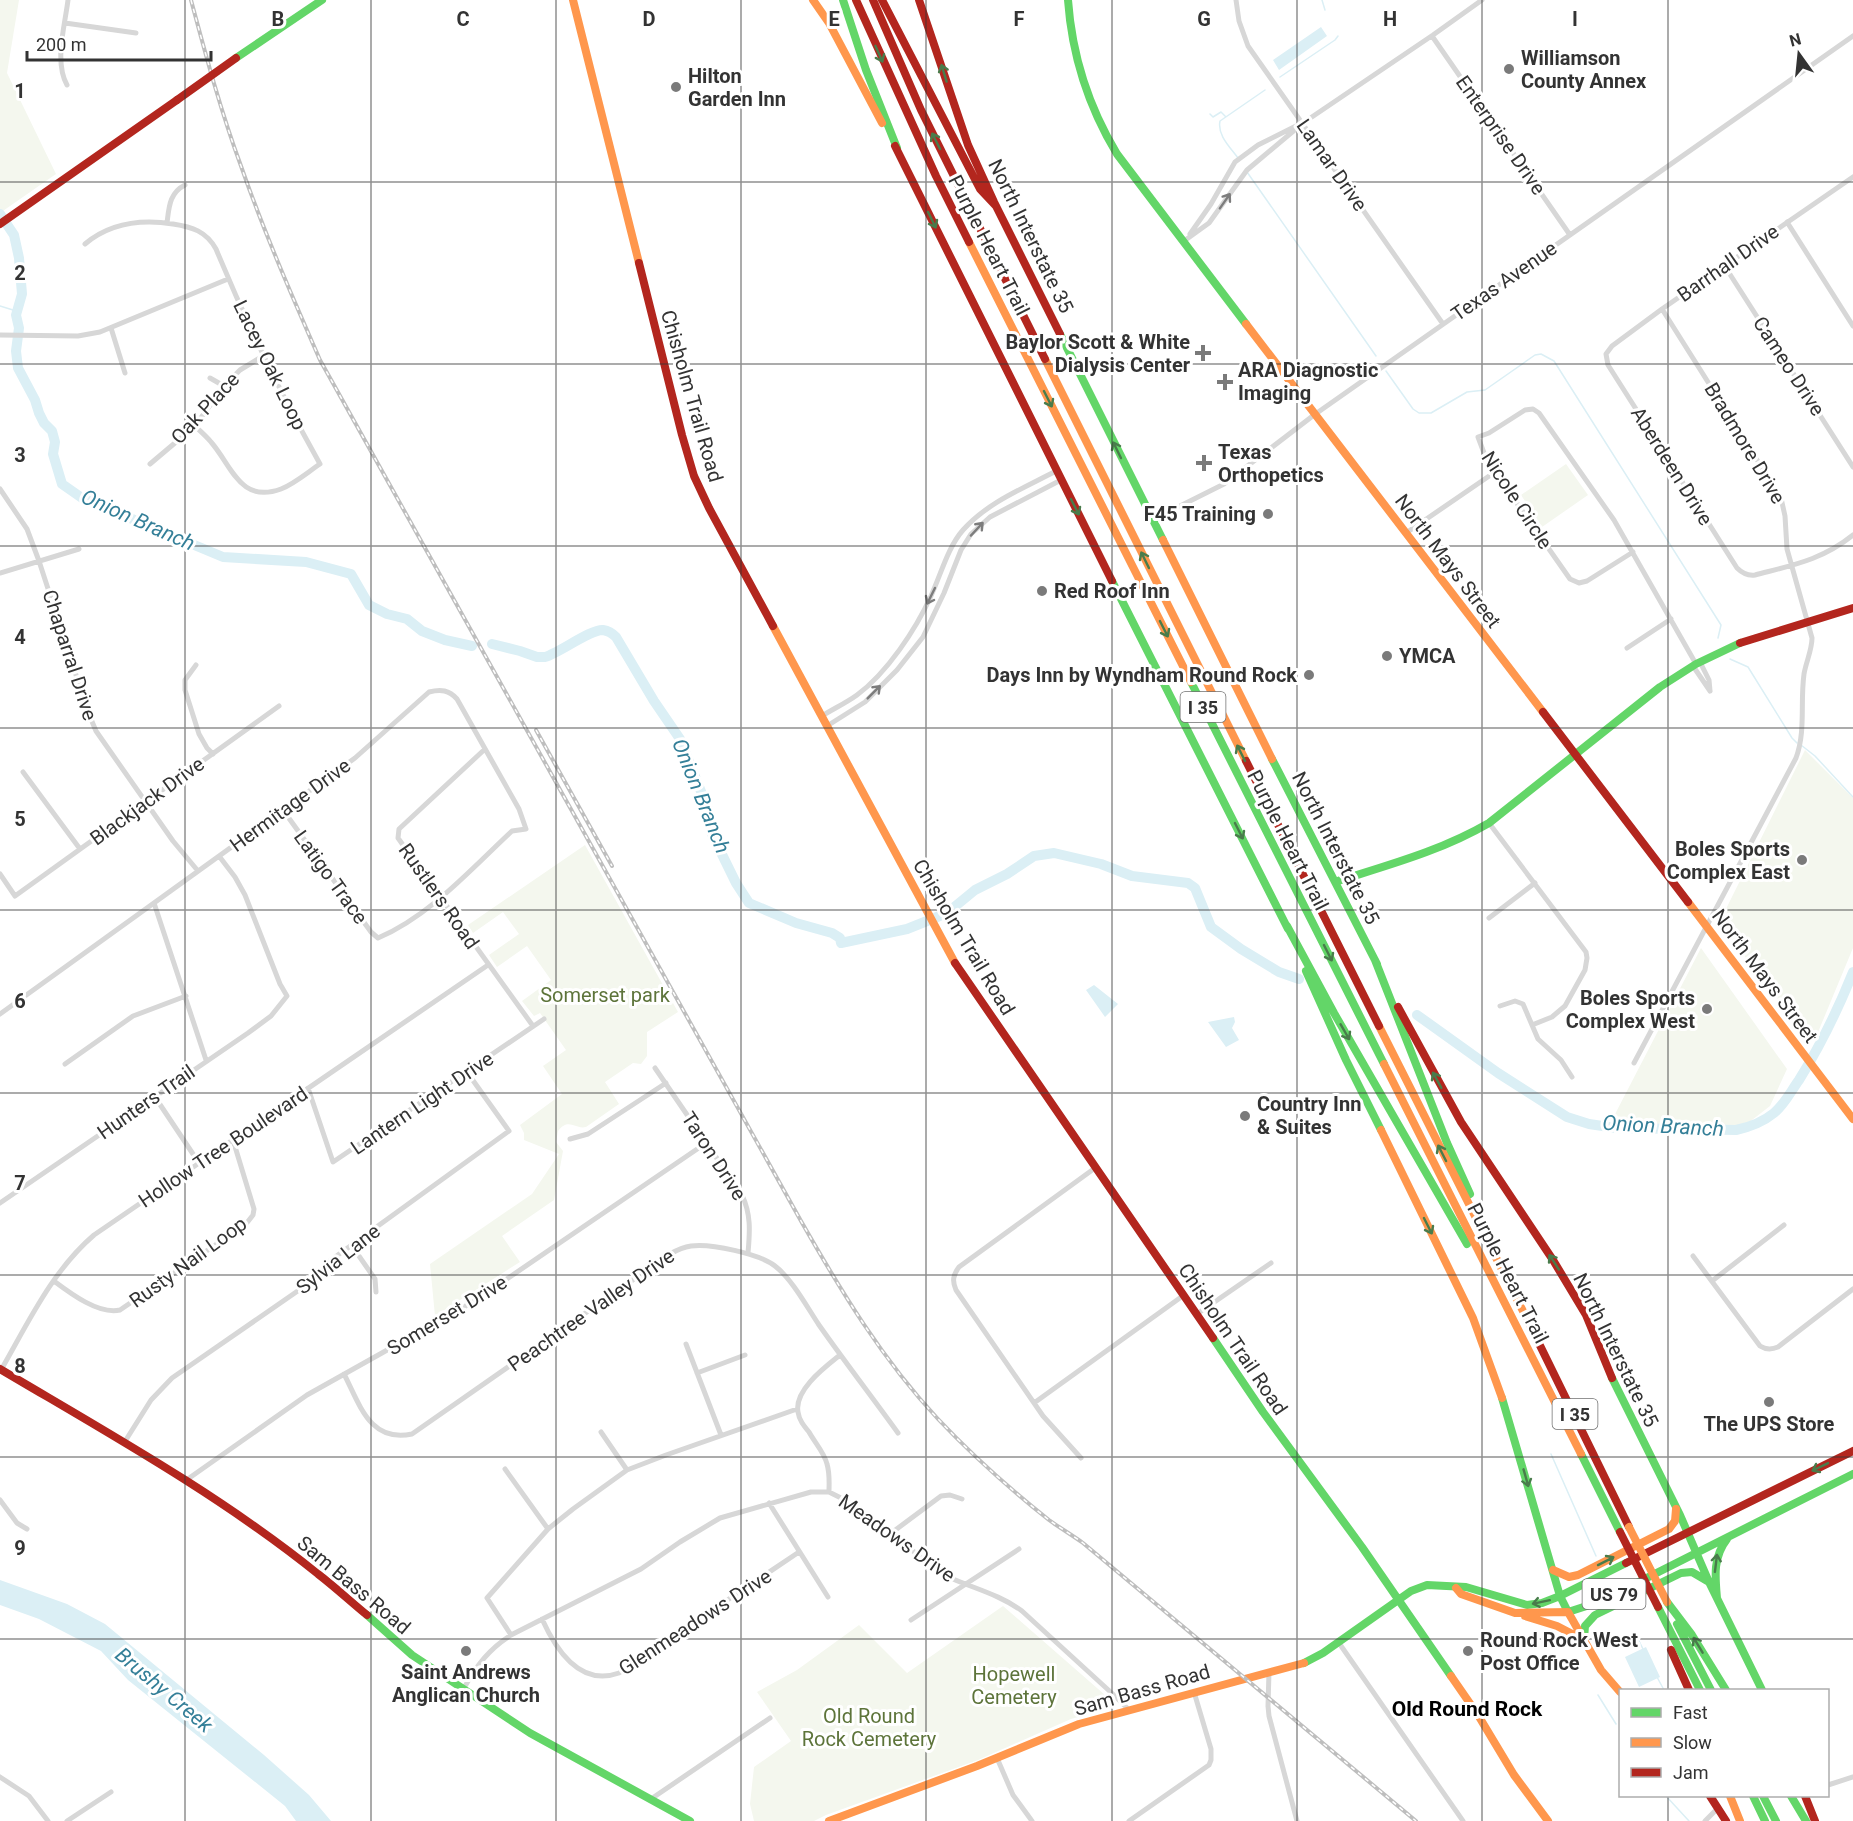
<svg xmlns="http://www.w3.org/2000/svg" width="1853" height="1821" viewBox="0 0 1853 1821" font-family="Roboto,sans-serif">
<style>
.green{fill:#f4f7ee}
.water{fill:#dbeff5}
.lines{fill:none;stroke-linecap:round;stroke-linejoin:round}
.stream{stroke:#dbeff5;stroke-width:1.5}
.river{stroke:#dbeff5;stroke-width:10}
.street{stroke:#d7d7d7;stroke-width:5}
.fast{stroke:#63d668;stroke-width:8}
.slow{stroke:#ff974d;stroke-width:8}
.jam{stroke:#b3261e;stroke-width:8}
.rail-casing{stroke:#bebebe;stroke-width:4}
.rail{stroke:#fff;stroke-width:1.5;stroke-dasharray:4.5;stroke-linecap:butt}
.slow-bridge{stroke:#ff974d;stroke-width:8}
.jam-bridge{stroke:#b3261e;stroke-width:8}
.oneway{stroke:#497c4b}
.oneway2{stroke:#7d7d7d}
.grid{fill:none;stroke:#333;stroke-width:1.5;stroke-opacity:0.55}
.poi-dot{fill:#7a7a7a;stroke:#fff;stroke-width:2}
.labels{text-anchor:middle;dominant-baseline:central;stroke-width:6;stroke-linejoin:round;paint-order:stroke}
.shield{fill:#fff;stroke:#707070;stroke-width:1.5}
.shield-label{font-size:18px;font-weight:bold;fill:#333}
.poi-label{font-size:20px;font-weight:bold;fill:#333;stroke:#fff;text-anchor:start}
.street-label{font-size:20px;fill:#333;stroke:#fff}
.park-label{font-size:20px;fill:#5d743a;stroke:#fff}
.water-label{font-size:21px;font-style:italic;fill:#347f98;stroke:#fff}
.neighbourhood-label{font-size:21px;font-weight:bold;fill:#000;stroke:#fff}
.grid-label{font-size:20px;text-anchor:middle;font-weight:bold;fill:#333;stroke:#fff;stroke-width:6;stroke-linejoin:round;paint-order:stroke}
</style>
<rect width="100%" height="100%" fill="#fff"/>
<!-- green -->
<path class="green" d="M0,0H19L7,73L56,174L0,213Z
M1566,464L1588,495L1542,527L1521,495Z
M1805,750L1853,798V948L1816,1037L1777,998L1719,923Z
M585,845L678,1012L647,1032V1056L641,1064L633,1063L605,1082L619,1104L586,1127C575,1130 569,1117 558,1131L556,1142L563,1151L554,1200L502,1236L520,1262L435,1316L430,1264L532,1194L559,1154L524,1140V1133L520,1125L562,1094L543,1066L566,1050L540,1013L534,1016L522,1001L551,980L527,946L497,967L489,955L519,934L503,912L473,933L468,925Z
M1701,948L1787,1069L1770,1106L1743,1127L1715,1129L1660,1126L1613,1118Z
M1003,1606L1105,1695L1103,1710L1071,1719L978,1760L826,1815L814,1821H754L750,1804L754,1767L791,1741L757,1692L797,1670L859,1625L907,1673Z"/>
<!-- water -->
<path class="water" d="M1321,27L1327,36L1279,70L1273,60Z
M1094,985L1118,1004L1105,1017L1086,990Z
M1234,1017L1235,1022L1232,1028L1239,1040L1226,1047L1208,1022Z
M0,1580L67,1604L105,1624L264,1755L309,1795L331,1821H296L285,1806L128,1680L101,1651L39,1619L0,1605Z
M1646,1647L1660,1677L1639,1687L1625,1657Z"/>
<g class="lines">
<!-- stream -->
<path class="stream" d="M1322,0L1325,10
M1280,77L1335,40L1338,36
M1210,114L1213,117L1221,112L1225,116
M1238,158C1230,147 1217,135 1220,121L1265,90
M1247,172L1376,356
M0,306L13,310L16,315
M1386,371L1413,409L1419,413H1431L1467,392L1485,390L1535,355L1541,354L1554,361L1721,625L1718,638
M1730,659L1748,667L1792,738L1797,743
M1801,745L1815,756L1853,797
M1551,1454L1596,1556
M1638,1639L1643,1649
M1657,1677L1664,1690
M1598,1695L1616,1724
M1666,1796L1689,1821"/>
<!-- river -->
<path class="river" d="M0,214L14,235L19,258L22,294L16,315L19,328L16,351L18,368L35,400L39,413L44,423L52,431L55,442L53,454L62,484L82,498L223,557L306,562L351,574L369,605L387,614L407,619L422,631L445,640L472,646
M492,644L520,651L537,657H545C559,653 591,629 603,630C609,631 612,633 616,637L654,701L680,739L708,809L710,830L736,883L749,903L796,923L832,933L840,938L841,943L907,929L947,913L975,890L1007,874L1034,856L1054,853L1101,864L1132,876L1188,883L1195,888L1211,927L1241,949L1279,972L1299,979
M1417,1015L1498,1073L1567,1117L1589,1124L1616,1128L1736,1130C1750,1127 1763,1122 1774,1113C1785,1104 1791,1091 1799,1080C1822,1043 1837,1012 1853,972"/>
<!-- street -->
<path class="street" d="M1236,0L1239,21L1248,46L1443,324
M65,23L136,33
M1432,36L1570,235
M67,85C54,62 65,25 68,0
M1853,177L1662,309L1612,346L1606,354L1608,365L1737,568C1742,573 1747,576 1755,575C1793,565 1822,560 1853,535
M1787,222L1853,326
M167,223C169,208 169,193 185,185
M1190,234L1211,204L1235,162L1258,145L1296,126
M1184,241L1209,223L1247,170L1303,123L1433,35L1482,0
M85,244C110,223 141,219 173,224C192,227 206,231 216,249C247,324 280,393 320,464C308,472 294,484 281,489C240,504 232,466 211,442C206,436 200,431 195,426
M1724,265L1853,467
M111,328L125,373
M0,335L78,336L100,332L228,279
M210,378L224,386
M150,464L195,426L224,386L240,370L263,356
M0,489L27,529L39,561L88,712L96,731L173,841L198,871
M1152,520L1224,484L1314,415L1853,36
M1406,533L1495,472
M1633,552L1587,581L1579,583L1570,579L1495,472L1484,453L1478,437L1489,433L1525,410L1533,409L1539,413L1614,520L1696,664
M0,573L79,549
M1627,648L1671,619
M1700,662L1709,680L1710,691
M196,665L185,680V690L199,734L207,748L213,754
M1693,666L1710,691
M822,716C833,709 846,703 857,695C887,673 916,629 931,596C941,574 948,547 963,530C988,502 1024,488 1056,471
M827,726L865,702L897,670L923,637L944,593L961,550L971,534L990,517L1061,480
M485,749L399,829L398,838L533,1026
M23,772L80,849
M1489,823L1586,952L1587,958L1585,970L1565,1006L1552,1017L1532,1025
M0,874L15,896L279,706
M154,903L206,1060
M1489,918L1535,883
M1500,1006L1515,1001L1523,1004L1538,1039L1561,1060L1572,1077
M0,1014L355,758L429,692C441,689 449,690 457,699L519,809L526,829L512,831C471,869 430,916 378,938L371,932L283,810
M1634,1063L1796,758C1806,731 1800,703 1804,674C1806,662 1812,650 1812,638L1787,549L1785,516L1781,498L1662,309
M65,1064L133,1016L186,996
M655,1068L742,1195C751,1214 750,1231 748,1253
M308,1088L333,1162L544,1019
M155,1097L199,1163
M570,1139L588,1134L666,1083
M0,1203L248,1033L271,1016L287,996L280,984L245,895L235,877L219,856
M352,1246L375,1279L376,1292
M1693,1256L1760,1346C1766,1350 1771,1350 1778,1347L1853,1289
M54,1281C70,1293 99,1315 120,1310L246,1224L253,1215L254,1209L233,1140
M1712,1281L1784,1225
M1197,1314L1271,1263
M686,1344L721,1435
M1,1370C28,1323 52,1271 94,1235L488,965
M697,1373L745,1355
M344,1374C360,1405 370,1443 412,1434L670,1254C677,1250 684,1247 691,1246C710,1243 760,1254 775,1266C792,1279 807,1307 819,1325C845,1362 872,1397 898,1433
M1034,1403L1184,1295
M601,1432L627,1470
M124,1443L151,1400L172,1378L302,1288L331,1260L509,1131L467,1072
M1081,1458L1043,1416L956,1290C952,1281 953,1275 959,1267L1095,1168
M505,1469L548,1529
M185,1481L307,1395L471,1303L498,1285L706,1143
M829,1492C829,1483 830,1474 827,1464C824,1452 815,1443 809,1432C804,1426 799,1420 798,1412C794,1390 825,1367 840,1355
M0,1500L17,1523L27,1529
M769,1503L828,1597
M890,1534L941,1496L950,1495L962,1499
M542,1619C556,1650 580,1687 619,1673L799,1552
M911,1620L1019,1549
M511,1635L487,1598L548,1529L573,1509L627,1470L666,1455L797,1409
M1339,1643L1463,1821
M1269,1672L1268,1706L1269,1716L1297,1821
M464,1688C477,1665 489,1649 511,1635L641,1569L680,1542L720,1518L811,1492H829L847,1501L946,1576C972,1588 999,1594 1022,1611L1116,1697L1128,1709
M997,1758L1013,1795L1032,1821
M0,1777L29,1796L48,1821
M1828,1785L1853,1777
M651,1799L770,1718
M67,1821L111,1792
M1129,1821L1209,1765L1211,1760V1749L1194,1692
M1705,1821L1718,1808"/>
<!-- fast -->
<path class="fast" d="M843,0L866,70L897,148
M1068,0C1072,56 1088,106 1117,154L1246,324
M236,58L322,0
M1060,334L1163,540
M1112,581L1288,929
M1191,682L1384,1064
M1272,759L1377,964
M1335,882C1388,865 1441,851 1489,823L1660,687L1696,664L1740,643
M1287,926L1334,1013L1467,1244
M1375,960L1447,1143L1470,1194
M1306,971L1346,1060L1381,1130
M1213,1338L1263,1412L1362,1547L1451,1676
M1612,1378L1680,1515L1709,1582L1762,1690
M1581,1454L1620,1532
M1626,1563L1560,1596L1568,1612L1599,1602L1853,1474
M1717,1598C1715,1576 1713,1557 1727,1539
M1667,1602L1692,1635L1726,1690
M1658,1607L1700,1690
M367,1615L412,1655L530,1733L690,1821
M1677,1624L1711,1690
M1584,1639L1585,1626L1595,1615L1681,1573L1692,1572L1709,1582
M1304,1663L1323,1653L1411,1591L1427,1585L1466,1587L1527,1605L1542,1603L1560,1596L1502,1398
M1753,1796L1765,1821
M1763,1796L1776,1821
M1791,1796L1806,1821"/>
<!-- slow -->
<path class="slow" d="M573,0L639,263
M813,0L829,23L882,123
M969,242L1191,682
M1246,324L1543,712
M1045,359L1246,761
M1163,540L1272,759
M773,626L955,963
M1688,902L1853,1119
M1379,1026L1527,1319
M1384,1064L1581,1454
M1381,1130L1473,1318L1502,1398
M1553,1570L1569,1577L1578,1575L1669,1529L1675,1521L1676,1509
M1456,1588L1461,1594L1515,1613L1568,1612L1601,1670L1620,1692
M1525,1616L1557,1626L1580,1638
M1451,1676L1478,1715L1514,1775L1548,1821
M1730,1796L1740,1821
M829,1821L977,1766L1079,1724L1304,1663"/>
<!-- jam -->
<path class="jam" d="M856,0L936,176L969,242
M873,0L921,110L1045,359
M882,0L980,189L996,206
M919,0L968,145L994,202L1060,334
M895,146L1112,581
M0,224L177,100
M639,263L682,435L694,476L709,508L773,626
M1740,643L1853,608
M1543,712L1688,902
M1246,761L1379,1026
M955,963L1213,1338
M1398,1007L1461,1122L1553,1260L1586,1315L1612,1378
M1527,1319L1629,1527
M0,1369C108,1433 220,1495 318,1574C335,1587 351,1602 367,1615
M1626,1563L1853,1451
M1671,1650L1689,1690
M1710,1796L1726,1821
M1805,1796L1815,1821"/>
<!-- rail casing -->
<g class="rail-casing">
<path id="rail" d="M191,0C206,56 221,112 241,166C264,232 292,296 320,360L801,1221C841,1291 882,1359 938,1419C972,1455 1010,1489 1049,1520C1060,1528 1072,1535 1083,1543L1416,1821
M536,730L612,866"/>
</g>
<!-- rail -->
<use href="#rail" class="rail"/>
<!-- slow-bridge -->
<path class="slow-bridge" d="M1629,1527L1667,1602"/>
<!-- jam-bridge -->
<path class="jam-bridge" d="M177,100L236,58
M1620,1532L1658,1607"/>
</g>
<!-- one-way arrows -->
<defs><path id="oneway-shaft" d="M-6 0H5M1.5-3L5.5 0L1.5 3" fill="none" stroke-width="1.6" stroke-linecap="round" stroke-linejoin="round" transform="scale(1.5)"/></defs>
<g class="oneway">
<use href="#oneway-shaft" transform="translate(879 54) rotate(66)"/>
<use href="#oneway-shaft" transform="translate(944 73) rotate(-107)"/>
<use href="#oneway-shaft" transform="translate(936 141) rotate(-117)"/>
<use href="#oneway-shaft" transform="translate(932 220) rotate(64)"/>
<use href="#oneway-shaft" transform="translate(1048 399) rotate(63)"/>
<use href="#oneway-shaft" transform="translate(1117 450) rotate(-116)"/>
<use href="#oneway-shaft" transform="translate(1075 507) rotate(63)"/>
<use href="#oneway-shaft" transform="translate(1145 560) rotate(-116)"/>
<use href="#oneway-shaft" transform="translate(1164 629) rotate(63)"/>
<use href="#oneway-shaft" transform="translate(1241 753) rotate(-117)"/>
<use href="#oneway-shaft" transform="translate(1239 831) rotate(63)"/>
<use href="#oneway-shaft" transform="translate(1328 953) rotate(63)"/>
<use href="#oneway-shaft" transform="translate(1345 1032) rotate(60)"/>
<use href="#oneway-shaft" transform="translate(1437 1080) rotate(-119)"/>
<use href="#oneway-shaft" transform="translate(1442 1153) rotate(-117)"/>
<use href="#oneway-shaft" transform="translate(1428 1226) rotate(63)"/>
<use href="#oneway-shaft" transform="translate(1554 1262) rotate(-123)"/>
<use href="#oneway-shaft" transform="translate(1820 1467) rotate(154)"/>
<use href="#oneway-shaft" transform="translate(1526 1478) rotate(74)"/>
<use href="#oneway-shaft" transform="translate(1606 1561) rotate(-27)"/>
<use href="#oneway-shaft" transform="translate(1716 1563) rotate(-83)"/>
<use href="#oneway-shaft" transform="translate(1541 1602) rotate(168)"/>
<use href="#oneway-shaft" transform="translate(1698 1645) rotate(-121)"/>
</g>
<g class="oneway2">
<use href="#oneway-shaft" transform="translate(1225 201) rotate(-55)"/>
<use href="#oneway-shaft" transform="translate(977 529) rotate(-47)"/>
<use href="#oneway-shaft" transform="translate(931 596) rotate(116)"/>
<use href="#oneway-shaft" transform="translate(874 692) rotate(-45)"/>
</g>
<!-- grid -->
<path class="grid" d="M185,0V1821M371,0V1821M556,0V1821M741,0V1821M926,0V1821M1112,0V1821M1297,0V1821M1482,0V1821M1668,0V1690M0,182H1853M0,364H1853M0,546H1853M0,728H1853M0,910H1853M0,1093H1853M0,1275H1853M0,1457H1853M0,1639H1853M1668,1796V1821"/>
<!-- markers -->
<g class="poi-dot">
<circle cx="1509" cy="69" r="6"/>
<circle cx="676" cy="87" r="6"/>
<path d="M1200 344h6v6h6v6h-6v6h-6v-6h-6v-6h6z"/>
<path d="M1222 373h6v6h6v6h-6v6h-6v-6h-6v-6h6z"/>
<path d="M1201 454h6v6h6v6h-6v6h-6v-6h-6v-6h6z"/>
<circle cx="1268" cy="514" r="6"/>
<circle cx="1042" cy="591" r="6"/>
<circle cx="1387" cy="656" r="6"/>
<circle cx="1309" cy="675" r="6"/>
<circle cx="1802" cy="860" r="6"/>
<circle cx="1707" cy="1009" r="6"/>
<circle cx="1245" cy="1116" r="6"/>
<circle cx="1769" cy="1402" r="6"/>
<circle cx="466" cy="1651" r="6"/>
<circle cx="1468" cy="1651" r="6"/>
</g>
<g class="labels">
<!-- shield labels -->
<g class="shield">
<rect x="1180.5" y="692" width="45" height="30" rx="4.5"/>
<rect x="1552.5" y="1399" width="45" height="30" rx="4.5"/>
<rect x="1582.5" y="1579" width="63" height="30" rx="4.5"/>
</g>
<g class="shield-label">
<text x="1203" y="707">I 35</text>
<text x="1575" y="1414">I 35</text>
<text x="1614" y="1594">US 79</text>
</g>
<!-- poi labels -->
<g class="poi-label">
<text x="1521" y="58">Williamson<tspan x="1521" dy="23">County Annex</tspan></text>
<text x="688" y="76">Hilton<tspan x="688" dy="23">Garden Inn</tspan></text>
<text x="1190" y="342" text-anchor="end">Baylor Scott &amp; White<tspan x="1190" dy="23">Dialysis Center</tspan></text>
<text x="1238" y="370">ARA Diagnostic<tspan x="1238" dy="23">Imaging</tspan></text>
<text x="1218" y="452">Texas<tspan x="1218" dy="23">Orthopetics</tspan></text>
<text x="1256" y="514" text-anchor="end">F45 Training</text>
<text x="1054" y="591">Red Roof Inn</text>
<text x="1399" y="656">YMCA</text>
<text x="1297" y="675" text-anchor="end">Days Inn by Wyndham Round Rock</text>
<text x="1790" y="849" text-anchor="end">Boles Sports<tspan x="1790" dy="23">Complex East</tspan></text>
<text x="1695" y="998" text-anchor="end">Boles Sports<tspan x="1695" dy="23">Complex West</tspan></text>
<text x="1257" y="1104">Country Inn<tspan x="1257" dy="23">&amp; Suites</tspan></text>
<text x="1769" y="1424" text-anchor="middle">The UPS Store</text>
<text x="1480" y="1640">Round Rock West<tspan x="1480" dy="23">Post Office</tspan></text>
<text x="466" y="1672" text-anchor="middle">Saint Andrews<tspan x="466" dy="23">Anglican Church</tspan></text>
</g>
<!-- street labels -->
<g class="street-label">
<text transform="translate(1501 135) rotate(55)">Enterprise Drive</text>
<text transform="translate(1332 165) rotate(55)">Lamar Drive</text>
<text transform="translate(1031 236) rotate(64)">North Interstate 35</text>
<text transform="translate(989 245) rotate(63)">Purple Heart Trail</text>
<text transform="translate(1728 263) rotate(-35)">Barrhall Drive</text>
<text transform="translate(1504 281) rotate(-35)">Texas Avenue</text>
<text transform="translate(270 365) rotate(64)">Lacey Oak Loop</text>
<text transform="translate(1789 366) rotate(57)">Cameo Drive</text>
<text transform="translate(692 396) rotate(74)">Chisholm Trail Road</text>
<text transform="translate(205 408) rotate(-47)">Oak Place</text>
<text transform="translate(1745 443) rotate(59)">Bradmore Drive</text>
<text transform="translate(1672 466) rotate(58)">Aberdeen Drive</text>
<text transform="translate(1517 500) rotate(57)">Nicole Circle</text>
<text transform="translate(1448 561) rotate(53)">North Mays Street</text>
<text transform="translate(70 655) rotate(72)">Chaparral Drive</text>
<text transform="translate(147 801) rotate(-36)">Blackjack Drive</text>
<text transform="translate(290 805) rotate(-36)">Hermitage Drive</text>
<text transform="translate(1288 840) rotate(63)">Purple Heart Trail</text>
<text transform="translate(1336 848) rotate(63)">North Interstate 35</text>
<text transform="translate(331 877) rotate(54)">Latigo Trace</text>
<text transform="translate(439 896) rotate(55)">Rustlers Road</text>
<text transform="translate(964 937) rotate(59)">Chisholm Trail Road</text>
<text transform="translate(1765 976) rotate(53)">North Mays Street</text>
<text transform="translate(146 1102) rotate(-35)">Hunters Trail</text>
<text transform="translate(422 1103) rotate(-34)">Lantern Light Drive</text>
<text transform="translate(223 1147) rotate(-34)">Hollow Tree Boulevard</text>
<text transform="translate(714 1156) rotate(57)">Taron Drive</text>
<text transform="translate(338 1259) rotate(-38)">Sylvia Lane</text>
<text transform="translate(188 1262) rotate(-36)">Rusty Nail Loop</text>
<text transform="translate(1508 1273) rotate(63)">Purple Heart Trail</text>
<text transform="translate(591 1310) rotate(-35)">Peachtree Valley Drive</text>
<text transform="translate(447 1315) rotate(-31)">Somerset Drive</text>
<text transform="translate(1233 1339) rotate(56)">Chisholm Trail Road</text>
<text transform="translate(1616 1350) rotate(64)">North Interstate 35</text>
<text transform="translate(897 1538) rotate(35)">Meadows Drive</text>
<text transform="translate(354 1585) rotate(40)">Sam Bass Road</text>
<text transform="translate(695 1622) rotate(-33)">Glenmeadows Drive</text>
<text transform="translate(1142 1690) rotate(-16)">Sam Bass Road</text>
</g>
<!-- park labels -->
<g class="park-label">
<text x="605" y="995">Somerset park</text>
<text x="1014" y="1674">Hopewell<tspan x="1014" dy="23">Cemetery</tspan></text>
<text x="869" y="1716">Old Round<tspan x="869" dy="23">Rock Cemetery</tspan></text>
</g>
<!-- water labels -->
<g class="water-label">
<text transform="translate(138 520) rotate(24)">Onion Branch</text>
<text transform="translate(701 796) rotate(68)">Onion Branch</text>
<text transform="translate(1663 1126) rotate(3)">Onion Branch</text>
<text transform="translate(164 1690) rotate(40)">Brushy Creek</text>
</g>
<!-- neighbourhood labels -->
<g class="neighbourhood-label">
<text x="1467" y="1709">Old Round Rock</text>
</g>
</g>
<g class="grid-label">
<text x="278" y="26">B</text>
<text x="463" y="26">C</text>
<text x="649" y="26">D</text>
<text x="834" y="26">E</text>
<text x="1019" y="26">F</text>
<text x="1204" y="26">G</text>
<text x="1390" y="26">H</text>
<text x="1575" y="26">I</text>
<text x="20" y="98">1</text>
<text x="20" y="280">2</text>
<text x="20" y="462">3</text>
<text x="20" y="644">4</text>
<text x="20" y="826">5</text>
<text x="20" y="1008">6</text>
<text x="20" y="1190">7</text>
<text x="20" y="1373">8</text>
<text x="20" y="1555">9</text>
</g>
<!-- legend -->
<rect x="1619" y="1689" width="210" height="108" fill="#ffffff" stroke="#adadad" stroke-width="1.5"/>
<rect x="1631" y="1708" width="30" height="9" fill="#63d668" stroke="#adadad" stroke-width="1.5"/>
<text x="1673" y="1719" font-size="18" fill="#333333">Fast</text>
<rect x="1631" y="1738" width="30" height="9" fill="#ff974d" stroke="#adadad" stroke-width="1.5"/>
<text x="1673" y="1749" font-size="18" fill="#333333">Slow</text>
<rect x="1631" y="1768" width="30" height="9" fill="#b3261e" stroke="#adadad" stroke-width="1.5"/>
<text x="1673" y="1779" font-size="18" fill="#333333">Jam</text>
<!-- north arrow -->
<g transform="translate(1799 54) rotate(345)" stroke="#ffffff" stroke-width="4.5" paint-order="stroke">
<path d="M0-4.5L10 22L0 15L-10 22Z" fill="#333333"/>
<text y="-9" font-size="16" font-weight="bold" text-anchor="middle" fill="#333333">N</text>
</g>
<!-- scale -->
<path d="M27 51v9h184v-9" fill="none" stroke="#333333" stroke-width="3"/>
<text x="36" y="51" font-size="18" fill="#333333" stroke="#ffffff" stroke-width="4.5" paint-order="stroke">200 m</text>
</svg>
